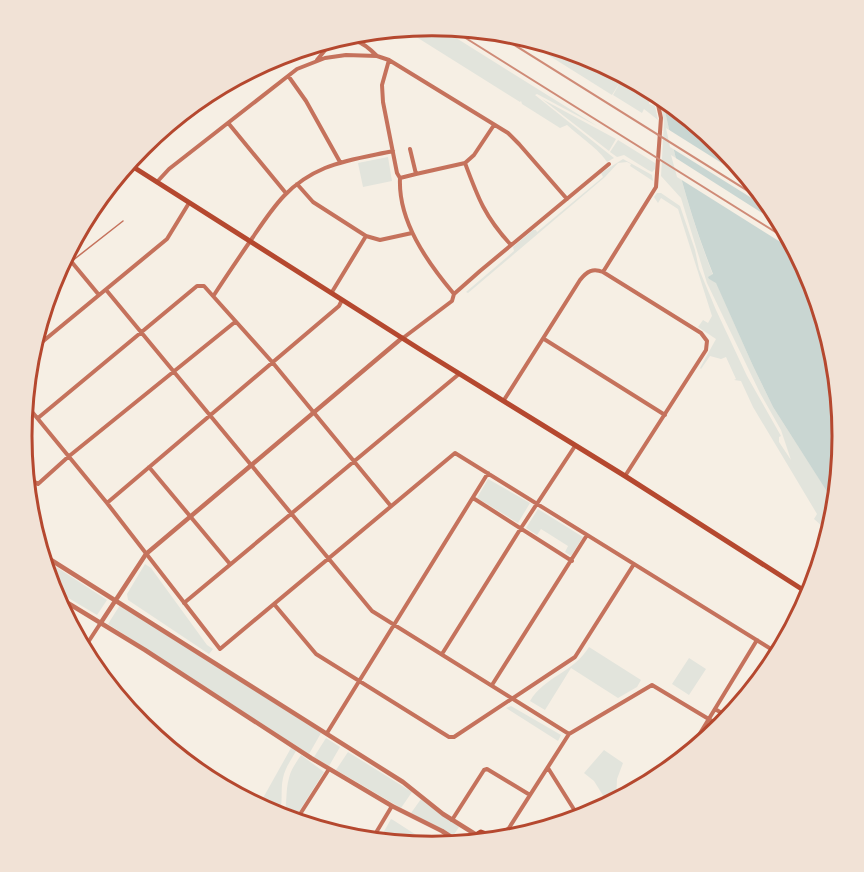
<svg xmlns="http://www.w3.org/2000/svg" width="864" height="872" viewBox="0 0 864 872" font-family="'DM Sans',sans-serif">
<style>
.green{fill:#e2e4dc}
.water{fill:#c9d6d2}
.pier{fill:#f6efe4}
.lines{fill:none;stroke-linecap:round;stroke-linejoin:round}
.service{stroke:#c5725c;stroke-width:1.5}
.minor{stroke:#c5725c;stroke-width:4}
.tertiary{stroke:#c5725c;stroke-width:4.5}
.secondary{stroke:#b5482f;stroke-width:5}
.rail{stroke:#cf8b77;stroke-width:2}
.rim{fill:none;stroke:#b5482f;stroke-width:3}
</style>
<rect width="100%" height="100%" fill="#f6efe4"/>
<!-- green -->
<path class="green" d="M432,25L437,26L597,126L537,94L535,95L614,158L607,162C600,150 579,136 567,125L560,128L522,104L521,101L520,102L402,28Z
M513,33L564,49L592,66L620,78L622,74L651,89L654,99H650L649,104L655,106L658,120L644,109L642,113L613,95L622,79L612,95Z
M659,93L662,96C674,157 690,216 713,275L709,277V279L716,282L753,366L773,407L834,502L828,514L834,521L832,526L829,524L832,527L830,533L814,519L817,514L753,407L741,381L734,380L736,379L726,357L721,359L710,356L701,369L700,368L716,339L698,327L703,320L708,323L712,316L678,209L661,198L658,203L654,197L657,193H661L680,206L695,250L699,269L716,310L747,376L781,436L779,437V442L791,460L781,430L760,393L707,283L681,198L661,176L664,122Z
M542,99L616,139L609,151Z
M618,140L655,163V169L652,172L648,170L624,155L617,157L610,152Z
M388,157L392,181L363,187L358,163Z
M623,159L652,175L653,181L630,166L631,164L627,162L618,163L605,177L468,293L466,292L514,251L513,247L533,230H536L537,232L603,177L601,173Z
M488,479L530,503L518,523L477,498Z
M538,509L583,537L571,556L565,552L568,546L541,529L537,535L526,528Z
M41,557L107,600L97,615L50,587Z
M145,564L151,568L207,645L213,649L209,654L128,600L127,594Z
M120,605L321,733L309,754L108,624Z
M589,647L641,680L637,687L618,698L571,668L545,710L530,701C545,676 573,673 589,647Z
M689,658L706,669L689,695L672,684Z
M511,706L561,735L558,741L506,708Z
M326,738L340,747L329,766L314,757Z
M291,748L296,751C291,760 285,768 283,778C280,791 284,804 278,817L258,807Z
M604,750L623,763L617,779L616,801L609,805L594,781L584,773Z
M348,752L412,792L401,808L336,770Z
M301,755L324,772L293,821L283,818C288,805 285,791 289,778C291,769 296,763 301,755Z
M421,799L459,827L453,836L411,813Z
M391,819L393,820L435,847L378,842Z"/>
<!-- water -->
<path class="water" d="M662,96L723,146L774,208L812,279L835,356L843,436L834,521L827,514L833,501L773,407L753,366L716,283L709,279L708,277L713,274C690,216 674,157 662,96Z"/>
<!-- pier -->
<path class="pier" d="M666,128L755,184L777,214L670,147Z
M671,155L784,227L798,253L677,177Z"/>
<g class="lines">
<!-- service -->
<path class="service" d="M72,261L123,221"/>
<!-- minor -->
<path class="minor" d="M317,60L330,44C354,37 360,39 377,56
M389,60L382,85L383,102L397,173L400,178C398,221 427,262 454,294
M289,77L306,101L340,162
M229,124L285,192
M465,163C478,198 485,217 511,245
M416,174L465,163L474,155L494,125
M400,178L416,174L410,149
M157,182L169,169L297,69L325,58L346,55L377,56L389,60L508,133L519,144L567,199
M297,184L313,202L366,236
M65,254L99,295
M603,272L701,333L707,341L706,350L625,476
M107,291L372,611L569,734
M332,292L366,236L380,240L412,233
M214,295C227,275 240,256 253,237C274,206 289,183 325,168C347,159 370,156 393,151
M403,338L452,301L454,294L480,271L609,164
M544,339L665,415
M30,352L167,239L189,203
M504,400L580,280C587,271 593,268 603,272L656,187L661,118L655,91
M24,402L107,503L220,649L455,453L779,654
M38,418L197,286H204L273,363L390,505
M149,467L230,564
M25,476L38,484L68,457L235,322
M473,498L572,561
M107,503L339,306L342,300
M184,603L459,374
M274,604L316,654L449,737H454L575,657L634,564
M83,650L100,624
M442,654L521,528L575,446
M492,685L587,535
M715,709L730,718
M327,733L488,473
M685,758L757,640
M548,768L580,819
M647,785L655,772L675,761L678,763
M452,820L484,770L487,769L530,795
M295,822L329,769
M496,840L509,828L569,734L652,685L722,727
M371,841L392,806"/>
<!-- tertiary -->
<path class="tertiary" d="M40,553L403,782L443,814L475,834
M53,594L145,650L311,758L392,806L442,831L462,844
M100,624L146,554L402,338"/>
<!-- secondary -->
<path class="secondary" d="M127,163L421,350L625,476L811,595
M467,844L471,838L481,832L492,836L496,841"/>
<!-- rail -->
<path class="rail" d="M448,27L793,243
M492,31L772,206"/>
</g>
<!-- crop -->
<path d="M0 0H864V872H0ZM32 436a400 400 0 1 1 800 0a400 400 0 1 1-800 0Z" fill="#f1e2d6" fill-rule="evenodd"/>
<path class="rim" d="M32 436a400 400 0 1 1 800 0a400 400 0 1 1-800 0Z"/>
</svg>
